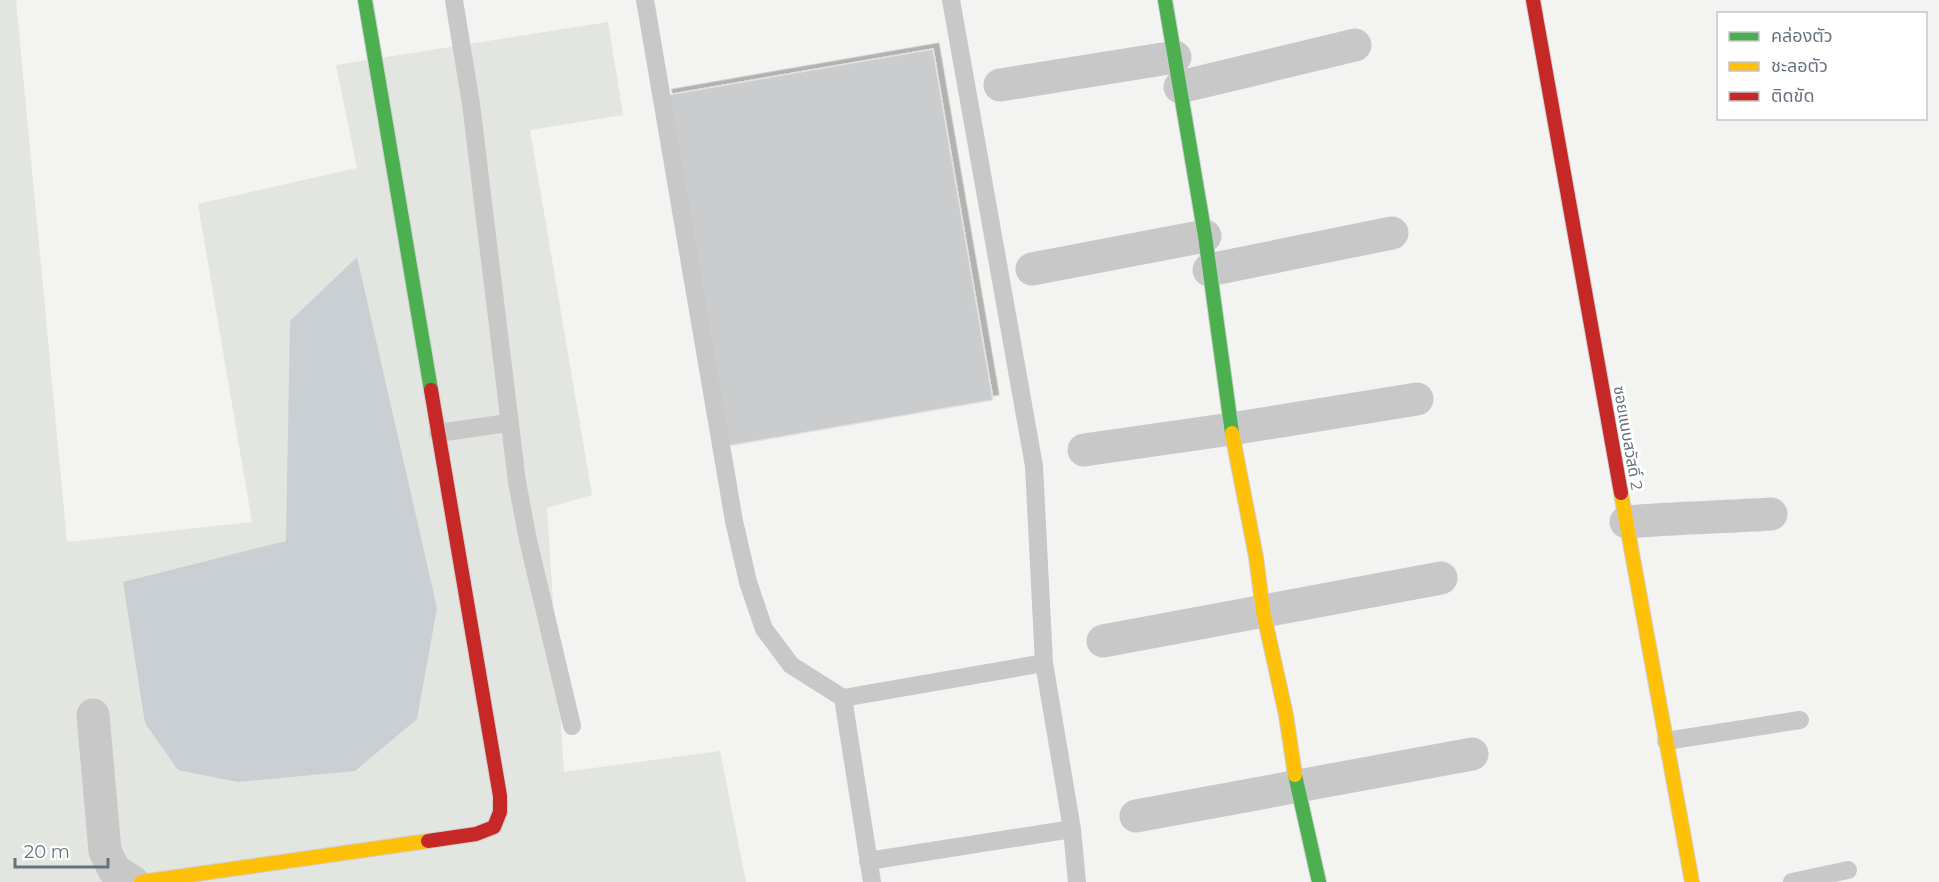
<svg xmlns="http://www.w3.org/2000/svg" width="1939" height="882" viewBox="0 0 1939 882" font-family="Montserrat,'Noto Sans Thai',sans-serif">
<style>
.green{fill:#e2e5e0}
.water{fill:#c9cfd2}
.building{fill:#cbcccd;stroke:#e2e2e2;stroke-width:1.5;filter:url(#shadow)}
.lines{fill:none;stroke-linecap:round;stroke-linejoin:round}
.fast-casing{stroke:#cfcfd0;stroke-width:16}
.slow-casing{stroke:#cfcfd0;stroke-width:16}
.jam-casing{stroke:#cfcfd0;stroke-width:16}
.lane{stroke:#c8c8c9;stroke-width:18}
.street{stroke:#c8c8c9;stroke-width:33}
.fast{stroke:#4caf50;stroke-width:14}
.slow{stroke:#ffc107;stroke-width:14}
.jam{stroke:#c62828;stroke-width:14}
.labels{text-anchor:middle;dominant-baseline:central;stroke-width:6;stroke-linejoin:round;paint-order:stroke}
.street-label{font-size:16px;fill:#67727e;stroke:#fff}
</style>
<defs>
<filter id="shadow"><feDropShadow dx="5.5" dy="-5.5" stdDeviation="0" flood-color="#0004"/></filter>
</defs>
<rect width="100%" height="100%" fill="#f3f3f2"/>
<!-- green -->
<path class="green" d="M0,0H16L67,542L252,522L198,204L357,168L336,65L608,22L623,115L530,130L592,495L547,508L564,772L720,751L746,882H0Z"/>
<!-- water -->
<path class="water" d="M357,257L437,608L417,719L355,771L238,782L178,770L145,723L123,582L286,541L290,321Z"/>
<!-- building -->
<path class="building" d="M933,49L993,400L728,446L667,95Z"/>
<g class="lines">
<!-- fast casing -->
<g class="fast-casing">
<path id="fast" d="M365,0L431,390
M1165,0L1205,236L1232,433
M1295,775L1319,882"/>
</g>
<!-- slow casing -->
<g class="slow-casing">
<path id="slow" d="M1232,433L1256,557L1263,611L1286,715L1295,775
M1621,493L1692,882
M141,882L428,841"/>
</g>
<!-- jam casing -->
<g class="jam-casing">
<path id="jam" d="M1533,0L1621,493
M428,841L476,834L494,827L500,812V796L431,390"/>
</g>
<!-- lane -->
<path class="lane" d="M454,0L471,104L517,482L528,540L572,726
M645,0L734,521L748,582L764,629L791,665L843,698L872,882
M951,0L1034,466L1044,663L1072,829L1077,882
M438,433L508,423
M843,698L1044,663
M1666,741L1800,720
M868,861L1072,829
M1792,882L1848,870"/>
<!-- street -->
<path class="street" d="M1000,85L1175,57
M1180,87L1355,45
M1032,269L1205,236
M1209,270L1392,233
M1084,450L1231,429L1417,399
M1626,522C1674,518 1723,517 1771,514
M1103,641L1441,578
M93,715L105,851L114,870L133,882
M1136,816L1472,754"/>
<!-- fast -->
<use href="#fast" class="fast"/>
<!-- slow -->
<use href="#slow" class="slow"/>
<!-- jam -->
<use href="#jam" class="jam"/>
</g>
<g class="labels">
<!-- street labels -->
<g class="street-label">
<text transform="translate(1628 438) rotate(80)">ซอยแนบสวัสดิ์ 2</text>
</g>
</g>
<!-- legend -->
<rect x="1717" y="12" width="210" height="108" fill="#ffffff" stroke="#c2c7cb" stroke-width="1.5"/>
<rect x="1729" y="32" width="30" height="9" fill="#4caf50" stroke="#c2c7cb" stroke-width="1.5"/>
<text x="1771" y="42" font-size="18" fill="#67727e">คล่องตัว</text>
<rect x="1729" y="62" width="30" height="9" fill="#ffc107" stroke="#c2c7cb" stroke-width="1.5"/>
<text x="1771" y="72" font-size="18" fill="#67727e">ชะลอตัว</text>
<rect x="1729" y="92" width="30" height="9" fill="#c62828" stroke="#c2c7cb" stroke-width="1.5"/>
<text x="1771" y="102" font-size="18" fill="#67727e">ติดขัด</text>
<!-- scale -->
<path d="M15 858v9h93v-9" fill="none" stroke="#67727e" stroke-width="3"/>
<text x="24" y="858" font-size="18" fill="#67727e" stroke="#ffffff" stroke-width="4.5" paint-order="stroke">20 m</text>
</svg>
